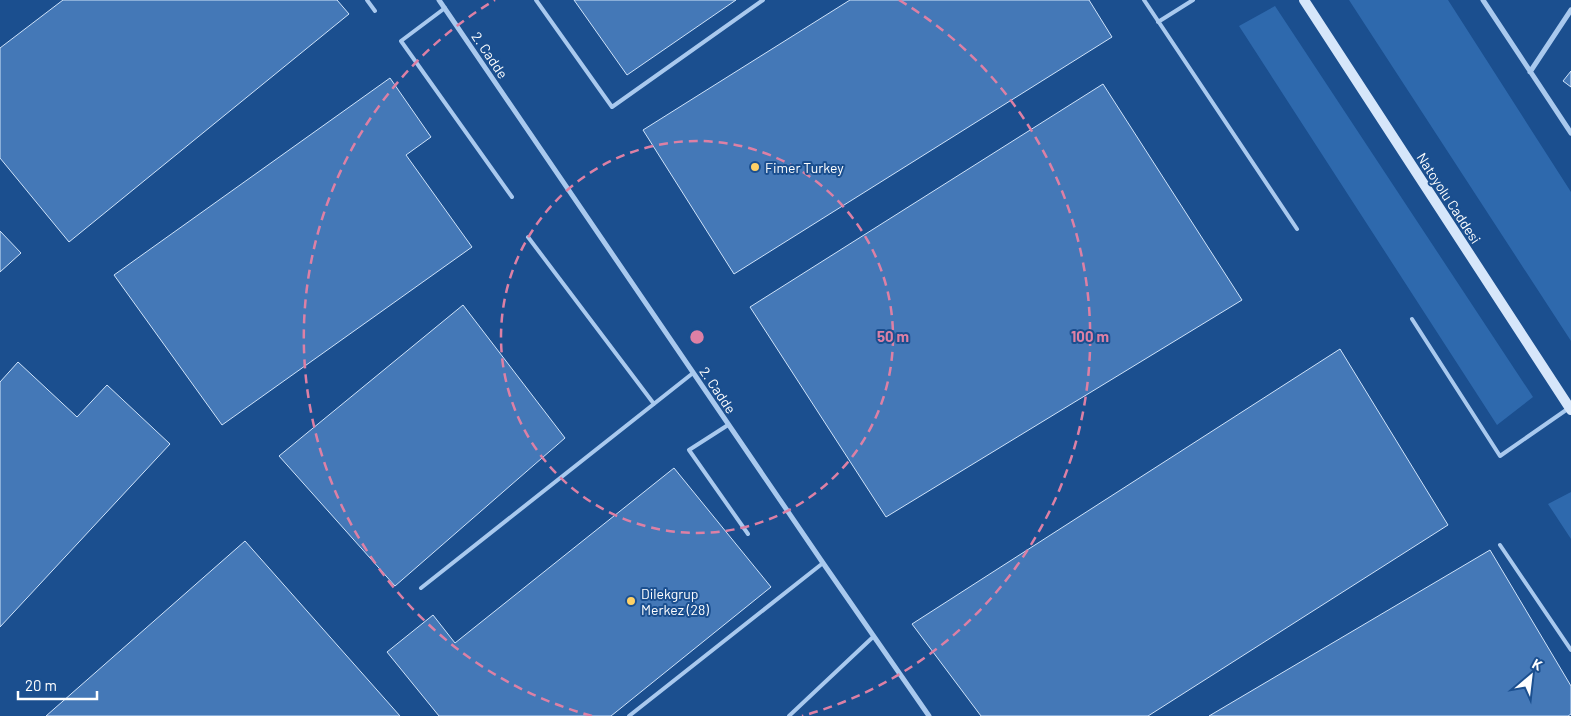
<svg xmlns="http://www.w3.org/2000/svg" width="1571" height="716" viewBox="0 0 1571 716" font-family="Barlow,sans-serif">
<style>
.green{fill:#2e69ad}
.building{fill:#4478b7;stroke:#cfe3fa}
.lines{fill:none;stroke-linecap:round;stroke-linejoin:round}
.lane{stroke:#a9c9ee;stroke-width:4}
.street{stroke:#a9c9ee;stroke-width:5}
.secondary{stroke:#d6e6fa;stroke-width:10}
.ring{fill:none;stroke:#dd80a5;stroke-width:2.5;stroke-dasharray:9 6}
.poi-dot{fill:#ffd166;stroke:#1b4f8f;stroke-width:2}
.labels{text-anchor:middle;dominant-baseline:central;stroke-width:4;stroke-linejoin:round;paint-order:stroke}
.street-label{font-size:14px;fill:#fff;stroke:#1b4f8f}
.poi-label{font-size:14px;fill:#fff;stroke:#1b4f8f;text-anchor:start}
.centre{fill:#dd80a5;stroke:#1b4f8f;stroke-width:2.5}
.ring-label{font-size:15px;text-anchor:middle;font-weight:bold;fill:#dd80a5;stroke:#1b4f8f;stroke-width:4;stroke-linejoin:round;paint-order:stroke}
</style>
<rect width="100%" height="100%" fill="#1b4f8f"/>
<!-- green -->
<path class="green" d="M1349,0H1448L1571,192V341Z
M1275,6L1533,397L1497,425L1239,26Z
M1571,492V539L1548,504Z"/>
<!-- building -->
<path class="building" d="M63,0H337L349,14L69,242L0,158V48Z
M574,0H736L627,75Z
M850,0H1089L1112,37L734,274L643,130Z
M1571,71V87L1563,81Z
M390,78L431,137L406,155L472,247L222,425L114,275Z
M1103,84L1242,300L886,517L750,307Z
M0,231L21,253L0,272Z
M463,305L565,438L395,586L279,456Z
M1340,349L1448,525L1148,716H981L912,624Z
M18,362L77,417L107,385L170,444L0,627V382Z
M674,468L771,587L611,716H439L387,652L433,615L455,643Z
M245,541L400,716H46Z
M1490,550L1571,686V714L1568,716H1209Z"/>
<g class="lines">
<!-- lane -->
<path class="lane" d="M367,0L375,11
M536,0L612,107L763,0
M1144,0L1297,229
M445,8L401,41L512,197
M1158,22L1193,0
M528,237L654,404
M1412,319L1500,456L1569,408
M728,425L689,450L748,534
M1500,545L1571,650
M421,588L693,373
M629,716L823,563
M789,716L873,637"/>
<!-- street -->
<path class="street" d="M439,0L823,563L929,716
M1483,0L1571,133
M1530,72L1571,10"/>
<!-- secondary -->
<path class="secondary" d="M1304,0L1571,410"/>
</g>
<!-- distance rings -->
<g class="ring">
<circle cx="697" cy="337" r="196"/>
<path d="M592 716A393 393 0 0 1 495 0M899 0A393 393 0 0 1 802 716"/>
</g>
<!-- markers -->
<g class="poi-dot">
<circle cx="755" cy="167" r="5"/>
<circle cx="631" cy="601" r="5"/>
</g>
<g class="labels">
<!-- street labels -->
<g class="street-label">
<text transform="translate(490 55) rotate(56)">2. Cadde</text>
<text transform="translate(1449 198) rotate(57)">Natoyolu Caddesi</text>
<text transform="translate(718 390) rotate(56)">2. Cadde</text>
</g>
<!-- poi labels -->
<g class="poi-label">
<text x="765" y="167">Fimer Turkey</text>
<text x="641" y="593">Dilekgrup<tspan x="641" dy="16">Merkez (28)</tspan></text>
</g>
</g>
<circle cx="697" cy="337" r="8" class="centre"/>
<g class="ring-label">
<text x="893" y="342">50 m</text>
<text x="1090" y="342">100 m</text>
</g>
<!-- north arrow -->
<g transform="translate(1531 676) rotate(28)" stroke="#1b4f8f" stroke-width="4" paint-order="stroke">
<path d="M0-4L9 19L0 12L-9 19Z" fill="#ffffff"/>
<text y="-8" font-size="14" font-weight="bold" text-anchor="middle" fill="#ffffff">K</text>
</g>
<!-- scale -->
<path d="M18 691v8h79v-8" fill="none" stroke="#ffffff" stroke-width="2.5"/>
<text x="25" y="691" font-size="15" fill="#ffffff" stroke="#1b4f8f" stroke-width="4" paint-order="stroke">20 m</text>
</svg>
